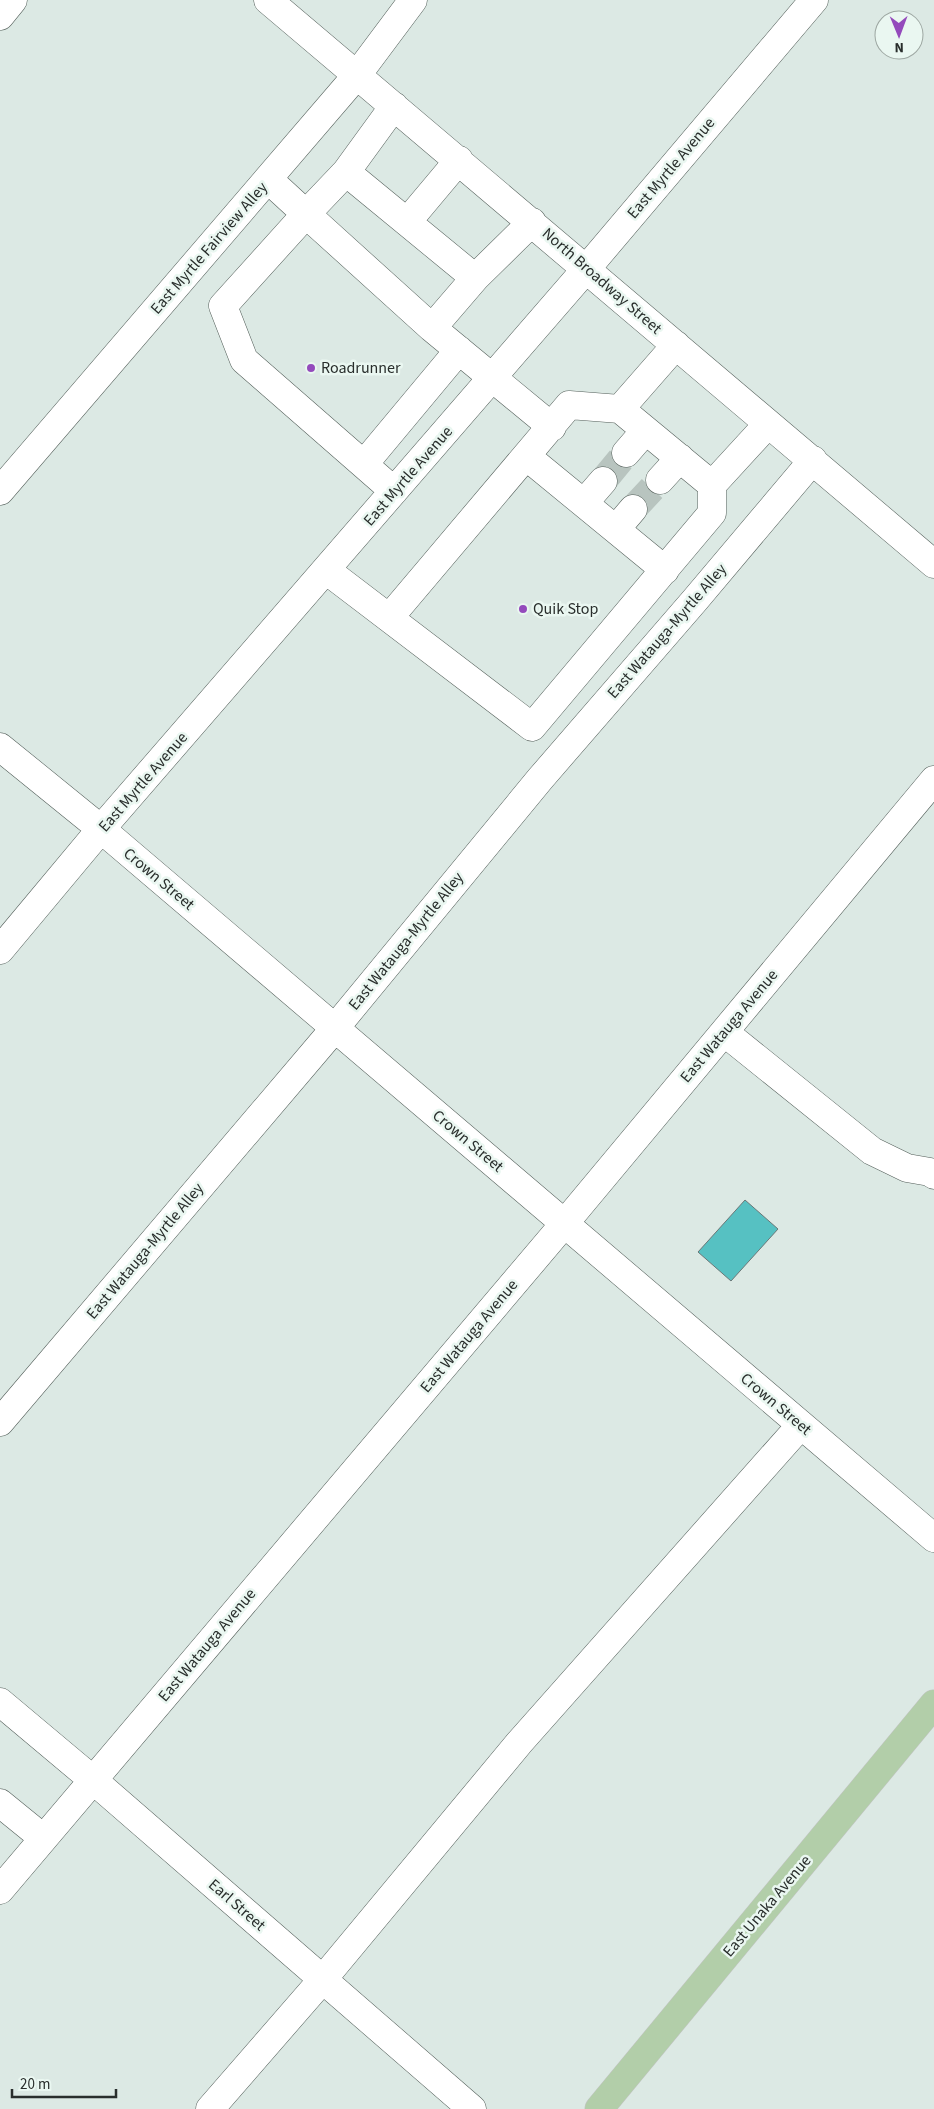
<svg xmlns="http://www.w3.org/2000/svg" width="934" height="2109" viewBox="0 0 934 2109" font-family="'Source Sans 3',sans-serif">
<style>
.building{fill:#56c1c2;stroke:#6a7777}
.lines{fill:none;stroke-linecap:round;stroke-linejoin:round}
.minor-tunnel{stroke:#b8c4bf;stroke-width:28;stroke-dasharray:28 14;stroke-linecap:butt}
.minor-casing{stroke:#545f5a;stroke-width:29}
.major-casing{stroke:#c3c4c4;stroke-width:29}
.minor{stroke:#fff;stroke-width:28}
.major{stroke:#b2cea9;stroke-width:28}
.poi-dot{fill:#944abc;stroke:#eaf7f1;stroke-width:2}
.labels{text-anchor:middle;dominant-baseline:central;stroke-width:5;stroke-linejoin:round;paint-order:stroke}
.street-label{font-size:16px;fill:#292e2c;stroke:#eaf7f1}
.poi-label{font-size:16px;fill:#292e2c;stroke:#eaf7f1;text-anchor:start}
</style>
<rect width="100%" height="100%" fill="#dce9e4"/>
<!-- building -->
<path class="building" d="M745,1200L778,1229L731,1281L698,1252Z"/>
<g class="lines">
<!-- minor-tunnel -->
<path class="minor-tunnel" d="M603,481L626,453
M633,509L660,480"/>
<!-- minor casing -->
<g class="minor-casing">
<path id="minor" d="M268,0L934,564
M0,16L13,0
M394,106L346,172L475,278L432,328L306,214L223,306L244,360L394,491
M268,179L306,214L346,172
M407,222L459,160
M475,278L532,222
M432,328L552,427
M676,345L620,409L712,485L768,424
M626,453L645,431
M526,456L665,570
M364,464L459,350
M660,480L680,458
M0,491L357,75L413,0
M584,503L603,481
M616,529L633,509
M326,570L532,727L712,513V485
M389,618L569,405L620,409
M0,747L101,829L934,1538
M0,950L101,829L587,268L814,0
M724,1032L872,1151L907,1168L930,1172L934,1175
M0,1422L335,1028L540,779L695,600L813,460
M0,1702L93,1780L472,2109
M0,1803L43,1838
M0,1890L564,1224L934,780
M210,2109L323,1979L519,1743L801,1425"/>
</g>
<!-- major casing -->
<g class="major-casing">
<path id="major" d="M599,2109L934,1704"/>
</g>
<!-- minor -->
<use href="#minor" class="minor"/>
<!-- major -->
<use href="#major" class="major"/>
</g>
<!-- markers -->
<g class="poi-dot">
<circle cx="311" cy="368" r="5"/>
<circle cx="523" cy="609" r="5"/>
</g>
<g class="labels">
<!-- street labels -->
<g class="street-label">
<text transform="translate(671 168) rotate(-50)">East Myrtle Avenue</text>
<text transform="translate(209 248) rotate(-49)">East Myrtle Fairview Alley</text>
<text transform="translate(602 281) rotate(41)">North Broadway Street</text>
<text transform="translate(408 476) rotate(-49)">East Myrtle Avenue</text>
<text transform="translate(667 631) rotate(-49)">East Watauga-Myrtle Alley</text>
<text transform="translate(143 782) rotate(-49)">East Myrtle Avenue</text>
<text transform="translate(159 879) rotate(40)">Crown Street</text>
<text transform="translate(406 941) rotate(-51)">East Watauga-Myrtle Alley</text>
<text transform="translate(729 1026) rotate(-50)">East Watauga Avenue</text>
<text transform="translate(468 1141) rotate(40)">Crown Street</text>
<text transform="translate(145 1251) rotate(-50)">East Watauga-Myrtle Alley</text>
<text transform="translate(469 1336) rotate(-50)">East Watauga Avenue</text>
<text transform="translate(776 1404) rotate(40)">Crown Street</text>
<text transform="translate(207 1645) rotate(-50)">East Watauga Avenue</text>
<text transform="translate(237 1905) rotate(41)">Earl Street</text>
<text transform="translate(767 1906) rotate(-50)">East Unaka Avenue</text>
</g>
<!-- poi labels -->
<g class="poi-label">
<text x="321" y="368">Roadrunner</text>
<text x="533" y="609">Quik Stop</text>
</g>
</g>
<!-- north arrow -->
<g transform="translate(899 35) rotate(179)"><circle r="24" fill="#eaf7f1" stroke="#9da7a2"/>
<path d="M0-4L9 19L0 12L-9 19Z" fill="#944abc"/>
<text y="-8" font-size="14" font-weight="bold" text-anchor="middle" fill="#292e2c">N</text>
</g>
<!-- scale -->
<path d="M12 2089v8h104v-8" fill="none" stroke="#292e2c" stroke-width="2.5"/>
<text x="20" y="2089" font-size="15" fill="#292e2c" stroke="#eaf7f1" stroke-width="4" paint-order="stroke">20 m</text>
</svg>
